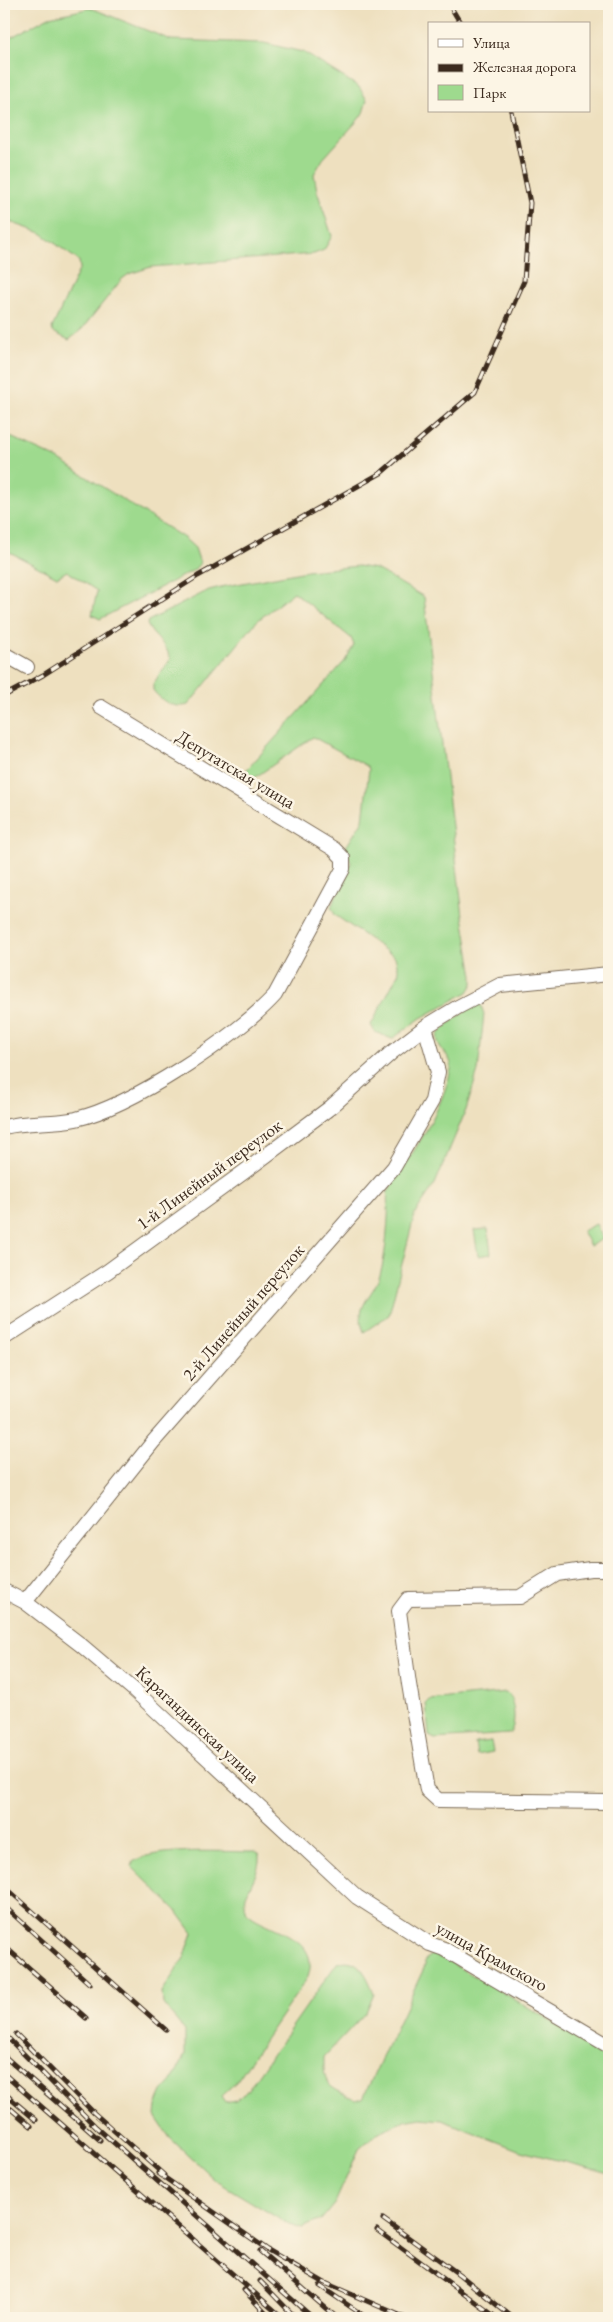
<svg xmlns="http://www.w3.org/2000/svg" width="613" height="2322" viewBox="0 0 613 2322" font-family="'EB Garamond',serif">
<style>
.green{fill:#9eda8e;stroke:#6c8256}
.lines{fill:none;stroke-linecap:round;stroke-linejoin:round}
.minor-casing{stroke:#7a6a56;stroke-width:16}
.minor{stroke:#fff;stroke-width:14}
.rail-casing{stroke:#3b2a1e;stroke-width:5}
.rail{stroke:#fcf5e5;stroke-width:3;stroke-dasharray:9;stroke-linecap:butt}
.labels{text-anchor:middle;dominant-baseline:central;stroke-width:5;stroke-linejoin:round;paint-order:stroke}
.street-label{font-size:18px;fill:#3b2a1e;stroke:#fcf5e5}
</style>
<rect width="100%" height="100%" fill="#fcf5e5"/>
<filter id="ink" filterUnits="userSpaceOnUse"><feTurbulence type="fractalNoise" baseFrequency=".02" numOctaves="2"/><feDisplacementMap in="SourceGraphic" scale="10" xChannelSelector="R" yChannelSelector="G"/><feConvolveMatrix kernelMatrix="1 2 1 2 8 2 1 2 1" color-interpolation-filters="sRGB"/></filter>
<filter id="wash" filterUnits="userSpaceOnUse"><feTurbulence type="fractalNoise" baseFrequency=".0096" numOctaves="4" result="noise"/><feDisplacementMap in="SourceGraphic" scale="20" xChannelSelector="R" yChannelSelector="G"/><feGaussianBlur stdDeviation="1.12" result="paint"/><feColorMatrix in="noise" values="0 0 0 0 0 0 0 0 0 0 0 0 0 0 0 0 0 1.4 0 .05"/><feComposite in="paint" operator="in"/></filter>
<g filter="url(#wash)">
<rect width="100%" height="100%" fill="#eee0bf"/>
<!-- green -->
<path class="green" d="M91,8L171,40L264,43L303,52L359,87L367,100L363,113L358,120L323,159L314,174L317,191L332,236L324,250L314,254L151,267L129,274L122,279L82,329L69,340L53,332L52,328L80,268L79,261L41,233L4,220V41L49,17Z
M4,434L58,459L184,538L195,548L200,563L194,570L100,619L92,615L97,591L67,571L57,577L4,549Z
M358,566L376,569L424,597L463,916L473,976V984L468,992L421,1018L392,1039L375,1032L371,1025L399,972L395,957L335,915L331,907L351,863L346,847L363,820L369,769L367,766L313,737L250,781L244,780L241,776L345,661L354,645L351,638L294,592L257,621L188,705C174,709 161,701 153,690V684L170,660C169,645 152,637 147,624L148,621L209,590L221,587L307,571Z
M475,1003L481,1005L484,1014L478,1071L466,1110L435,1184L415,1213L389,1315L364,1332C353,1306 373,1297 380,1275C385,1258 387,1236 388,1217C389,1207 386,1203 388,1191C413,1152 441,1114 451,1069C454,1056 434,1048 438,1035C440,1029 468,1010 475,1003Z
M596,1224L603,1239L590,1246L582,1231Z
M488,1229L491,1254L478,1256L474,1230Z
M506,1692C515,1699 517,1726 509,1734L435,1739L429,1736L426,1703L429,1700Z
M491,1741L493,1752L477,1755L475,1743Z
M255,1852L259,1855C261,1874 243,1894 244,1906C247,1928 324,1930 308,1977L236,2082L221,2096L225,2102L237,2100L246,2092L337,1963C359,1955 367,1976 374,1993L366,2012L324,2057C323,2089 330,2086 356,2100L363,2098L425,1966V1960L433,1954L450,1962L609,2054V2173L521,2151L442,2120L421,2118L404,2121L377,2133L359,2149L335,2203L321,2220L302,2228L286,2223L215,2180L170,2138L155,2116L156,2106L162,2092L172,2081L185,2055V2031L163,2004L162,1992L184,1958L193,1933L176,1910L132,1867L133,1862C151,1847 230,1852 255,1852Z"/>
</g>
<g filter="url(#ink)">
<g class="lines">
<!-- minor casing -->
<g class="minor-casing">
<path id="minor" d="M4,654L27,667
M4,1127C27,1121 52,1124 76,1119C131,1106 237,1037 275,995L343,869V858L334,849L101,707
M4,1338L108,1271L244,1172L331,1107L391,1053L425,1027L458,1007L500,985L609,974
M609,1569H590L557,1574L520,1597L408,1599L399,1611L409,1684L427,1790L438,1800L609,1802
M4,1591L25,1602L81,1645L134,1690L357,1897L430,1944L444,1949L609,2046
M25,1602L153,1442L394,1167L432,1101L438,1072L425,1027"/>
</g>
<!-- minor -->
<use href="#minor" class="minor"/>
<!-- rail casing -->
<g class="rail-casing">
<path id="rail" d="M449,4L461,24
M4,696L43,675L198,576L381,473L475,392L524,281L530,203L511,111
M4,1886L166,2030
M4,1906L90,1984
M4,1946L86,2018
M4,2034L96,2127L313,2318
M16,2034L94,2113L164,2175
M4,2056L100,2140
M4,2074L283,2318
M4,2093L36,2120
M11,2109L31,2126
M158,2173L268,2250L323,2282L406,2318
M383,2219L460,2275L513,2318
M377,2230L497,2318
M260,2251L337,2318
M260,2281L296,2318
M320,2286L367,2318
M244,2290L270,2318"/>
</g>
<!-- rail -->
<use href="#rail" class="rail"/>
</g>
</g>
<g class="labels">
<!-- street labels -->
<g class="street-label">
<text transform="translate(236 769) rotate(31)">Депутатская улица</text>
<text transform="translate(209 1174) rotate(-36)">1-й Линейный переулок</text>
<text transform="translate(243 1312) rotate(-49)">2-й Линейный переулок</text>
<text transform="translate(198 1724) rotate(43)">Карагандинская улица</text>
<text transform="translate(492 1956) rotate(29)">улица Крамского</text>
</g>
</g>
<!-- margin -->
<rect width="613" height="2322" fill="none" stroke="#fcf5e5" stroke-width="20"/>
<!-- legend -->
<rect x="428" y="22" width="162" height="90" fill="#fcf5e5" stroke="#afa495"/>
<rect x="438" y="39" width="25" height="8" fill="#ffffff" stroke="#afa495"/>
<text x="473" y="48" font-size="15" fill="#3b2a1e">Улица</text>
<rect x="438" y="64" width="25" height="8" fill="#3b2a1e" stroke="#afa495"/>
<text x="473" y="72" font-size="15" fill="#3b2a1e">Железная дорога</text>
<rect x="438" y="85" width="25" height="15" fill="#9eda8e" stroke="#afa495"/>
<text x="473" y="98" font-size="15" fill="#3b2a1e">Парк</text>
</svg>
